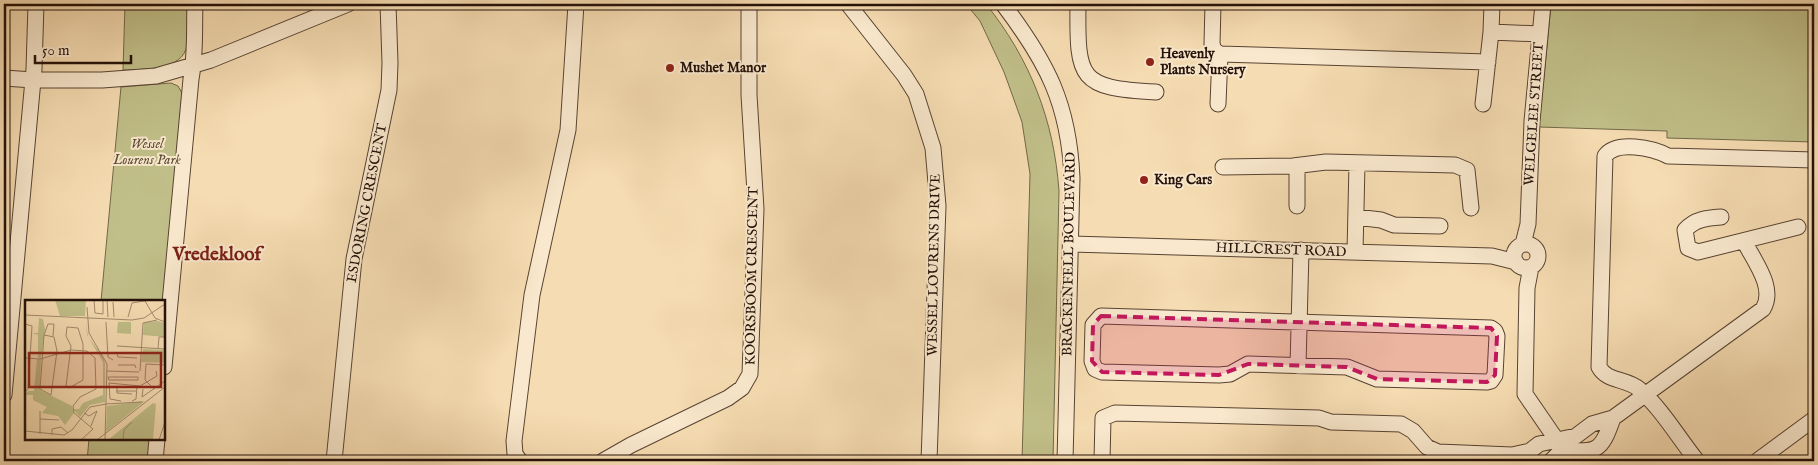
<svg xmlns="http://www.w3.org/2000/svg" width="1818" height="465" viewBox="0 0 1818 465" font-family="'IM FELL English',serif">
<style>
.green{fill:#c1bf89;stroke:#726848}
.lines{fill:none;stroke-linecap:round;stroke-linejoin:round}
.minor-casing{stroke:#584332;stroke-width:17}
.minor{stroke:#f9e8cd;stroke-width:15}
.marked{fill:#c2185b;fill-opacity:0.2;stroke:#c2185b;stroke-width:4;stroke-dasharray:10 6;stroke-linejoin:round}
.poi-dot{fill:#8f2418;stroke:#f9e8cd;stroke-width:2}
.labels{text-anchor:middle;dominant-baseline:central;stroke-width:4;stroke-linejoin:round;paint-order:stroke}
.poi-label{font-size:14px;font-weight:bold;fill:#241008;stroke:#f9e8cd;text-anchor:start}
.street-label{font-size:14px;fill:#241008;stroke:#f9e8cd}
.park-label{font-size:14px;font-style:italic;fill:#5b4d35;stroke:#f9e8cd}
.district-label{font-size:19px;font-weight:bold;fill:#7a1f14;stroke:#f9e8cd}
.inset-road{fill:none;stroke:#a28a6e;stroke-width:1}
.view{fill:#8f2418;fill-opacity:0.15;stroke:#8f2418;stroke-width:2.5}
.inset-edge{fill:none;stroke:#241008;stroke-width:2.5}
</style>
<rect width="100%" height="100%" fill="#f6dcb2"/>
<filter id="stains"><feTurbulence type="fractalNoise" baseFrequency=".004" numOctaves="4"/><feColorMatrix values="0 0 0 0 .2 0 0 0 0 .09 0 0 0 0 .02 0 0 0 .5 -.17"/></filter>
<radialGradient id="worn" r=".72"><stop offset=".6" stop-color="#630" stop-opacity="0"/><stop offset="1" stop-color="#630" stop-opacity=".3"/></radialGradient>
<!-- green -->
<path class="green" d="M125,4H188L187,45C183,71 144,69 123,70Z
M966,4H986C1030,59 1054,120 1059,191L1053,461H1022L1030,174L1022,122L1004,72L980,21Z
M1551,4H1814V142L1667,138V131L1539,127Z
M171,83L178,86L182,93L164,301H101L121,87Z
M89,439H151L149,461H87Z"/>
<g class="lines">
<!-- minor casing -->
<g class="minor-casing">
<path id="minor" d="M848,4L904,75L916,94L933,148L938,206L929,461
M1003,4C1047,62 1069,104 1072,178L1065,461
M1078,4C1077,80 1079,88 1156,92
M1213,4L1212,44L1214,50L1220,54L1488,62
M1492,4L1491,32L1540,34
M4,78L33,80H102L156,76L211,60L348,4
M1218,104L1220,54
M1483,104L1491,32
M1223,167L1293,166L1326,162L1455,165L1467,170L1471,208
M1297,206V166
M1356,217L1381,220L1394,225L1440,226
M1721,217C1707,218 1695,219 1685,230L1688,248L1698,252L1798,227
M1514 256a12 12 0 1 1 24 0a12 12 0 1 1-24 0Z
M1071,244L1492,256L1516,262
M1523,244L1528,224L1532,121L1543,4
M1355,252L1357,164
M1531,267L1527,288L1525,394L1571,461
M1101,316L1491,328L1495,331L1497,336L1495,375L1491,381L1487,382L1377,379L1347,367L1248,364L1230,374L1219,375L1102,372L1095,369L1092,361L1093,325Z
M1298,366L1301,250
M164,367L191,79C196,52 194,31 195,4
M4,395L34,69L36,4
M155,461L157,439
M334,461L354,259L389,90L390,63L388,4
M520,461L515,454L514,441L532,295L568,130L576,4
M603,461L631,445L728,398L742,388L750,374L756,209L749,95V4
M1102,461L1103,418L1115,413L1319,418L1331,422L1401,424L1413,431L1427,447L1438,452L1512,455L1530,451L1539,444L1576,436L1592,424L1613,418L1763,309C1776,288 1754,261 1744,241
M1551,461L1562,450C1597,452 1601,453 1613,418
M1697,461C1678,437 1661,408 1639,389C1626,378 1607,382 1599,367L1605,156C1616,140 1653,148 1668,156L1814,160
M1757,461L1814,419"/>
</g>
<!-- minor -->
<use href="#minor" class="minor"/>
</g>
<!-- marked area -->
<path class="marked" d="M1101,316L1491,328L1497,336L1495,375L1487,382L1377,379L1347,367L1248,364L1219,375L1102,372L1092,361L1093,325Z"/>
<!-- markers -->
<g class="poi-dot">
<circle cx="1150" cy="62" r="5"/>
<circle cx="670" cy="68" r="5"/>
<circle cx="1144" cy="180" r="5"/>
</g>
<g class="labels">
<!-- poi labels -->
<g class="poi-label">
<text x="1160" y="54">Heavenly<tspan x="1160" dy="16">Plants Nursery</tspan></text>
<text x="680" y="68">Mushet Manor</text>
<text x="1154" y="180">King Cars</text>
</g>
<!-- street labels -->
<g class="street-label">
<text transform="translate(1534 114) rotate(-86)">WELGELEE STREET</text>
<text transform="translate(367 203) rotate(-79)">ESDORING CRESCENT</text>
<text transform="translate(1281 250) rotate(2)">HILLCREST ROAD</text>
<text transform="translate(1069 254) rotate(-89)">BRACKENFELL BOULEVARD</text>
<text transform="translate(934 265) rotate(-89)">WESSEL LOURENS DRIVE</text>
<text transform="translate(752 276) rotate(-89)">KOORSBOOM CRESCENT</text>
</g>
<!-- park labels -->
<g class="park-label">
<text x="147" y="144">Wessel<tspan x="147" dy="16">Lourens Park</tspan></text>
</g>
<!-- district labels -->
<g class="district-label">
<text x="217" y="255">Vredekloof</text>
</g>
</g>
<!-- overview -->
<g transform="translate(25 300)">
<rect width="140" height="140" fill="#f6dcb2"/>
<path d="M30,0H61L60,16H35ZM14,18L18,19L20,30L16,58H13V35L7,33H13ZM133,21L140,23V37L118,35L119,22ZM61,22L63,37L78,56L80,63V102L65,105L55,117L48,109H54L58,103L78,95V62L62,35ZM93,22H106V34L92,33ZM118,49L140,50V63L116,62ZM12,59H16L15,90L47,106L49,113L40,125L33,116L17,113L22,107L8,100V95H0L3,91H9ZM120,101L81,132L82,106ZM128,103L131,104L128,140H83Z" fill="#c1bf89"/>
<path class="inset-road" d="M69,0L70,13L78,14V0M82,0L83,17M120,1L130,18L140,22M88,2L89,17M62,7L64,33L82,64L80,140M0,15L107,20L119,18L140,4M103,17L107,3L125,0M81,22L83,57L88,60M0,24L7,26L3,89L0,92M42,27L53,28L58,44V80L44,88L41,86L46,46L41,36ZM19,35L29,37L32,51L26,95L15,89ZM19,35L23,24H29L28,36M92,46L140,49M133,49L134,37H140M0,58L15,59L46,50L62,51L70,58L71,89L55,97L48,106L49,113L68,129L56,140M112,58L93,57L92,53H115M93,65H110L111,68M82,71L114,72M115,71L118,23L132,20M83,77H113V80H84ZM92,87V93L107,94M118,89L117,97L140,81M129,89L120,80L121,64L140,65M91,91H111M96,101L85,99L84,83L115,86L132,76L131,71M107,101L111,99L112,86M81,104L117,102M15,111V134M59,113L64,116L72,111L66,126M15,119L34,120M0,131L39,135L47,130L65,107L81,104M27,135V129L36,127L43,133M72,140L140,87M98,140L99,130L107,122M134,140L140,122"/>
<path class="view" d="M4,53H136V87H4Z"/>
<rect width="140" height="140" class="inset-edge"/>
</g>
<!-- margin -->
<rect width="1818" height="465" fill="none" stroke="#f6dcb2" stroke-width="20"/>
<rect x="5" y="5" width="1808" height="455" fill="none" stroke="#241008" stroke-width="2.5"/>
<rect x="10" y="10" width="1798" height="445" fill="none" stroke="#241008"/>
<!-- scale -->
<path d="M35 55v8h96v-8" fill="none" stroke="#241008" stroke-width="2.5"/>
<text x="42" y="55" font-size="15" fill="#241008" stroke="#f9e8cd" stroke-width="4" paint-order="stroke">50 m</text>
<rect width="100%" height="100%" filter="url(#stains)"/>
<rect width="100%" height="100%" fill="url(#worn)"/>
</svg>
